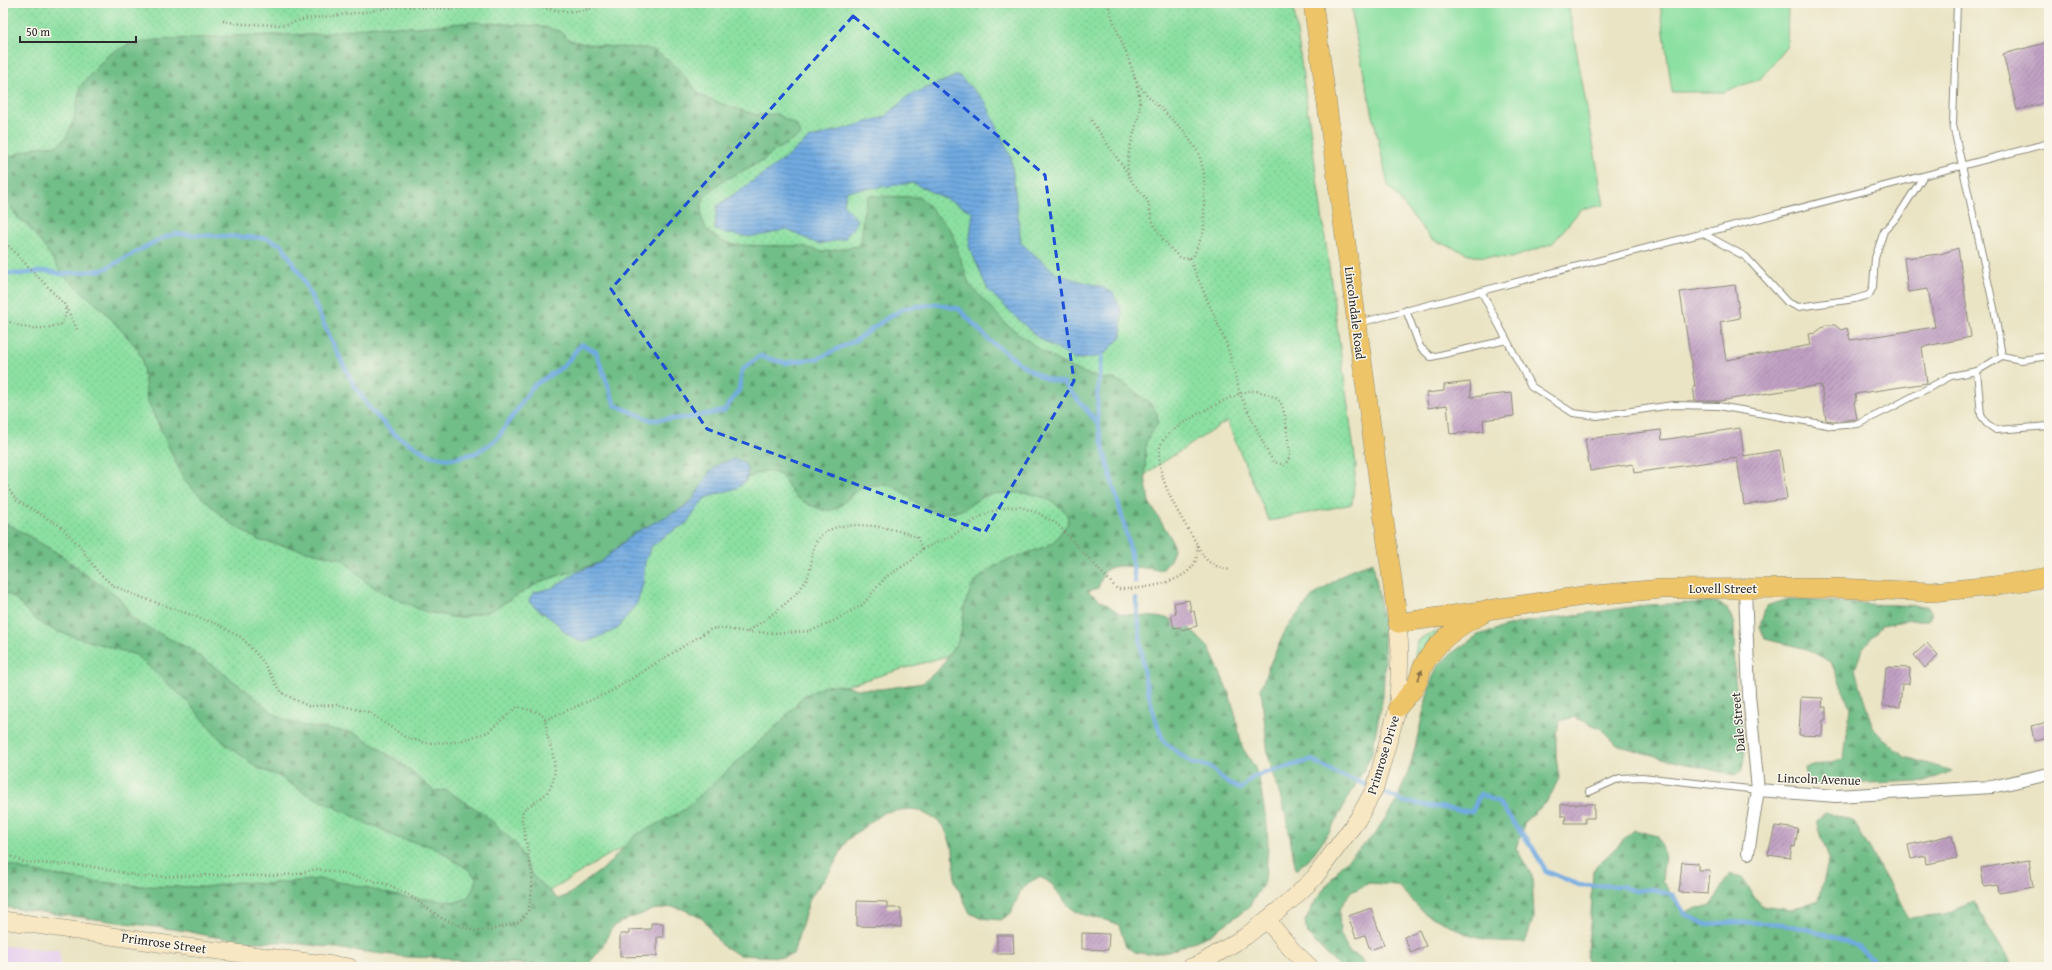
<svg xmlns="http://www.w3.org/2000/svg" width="2052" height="970" viewBox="0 0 2052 970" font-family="'Gentium Book Plus',serif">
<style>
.built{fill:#e8d2ee}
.grass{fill:url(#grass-dots);stroke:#5c8666}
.forest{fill:url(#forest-firs);stroke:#4e745a}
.pitch{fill:#8ce0a2;stroke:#5c8666}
.water{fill:url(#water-rules);stroke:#4e6a86}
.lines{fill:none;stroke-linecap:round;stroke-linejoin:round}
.stream{stroke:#71aae1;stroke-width:4.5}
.building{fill:url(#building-hatch)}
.service-casing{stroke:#8a8878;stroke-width:8}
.minor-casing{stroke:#8a8878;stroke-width:14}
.secondary-casing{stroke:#8a8878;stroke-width:18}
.primary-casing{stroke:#8a8878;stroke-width:20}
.path{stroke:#8a8878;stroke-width:2.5;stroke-dasharray:1 3;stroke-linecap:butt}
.service{stroke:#fff;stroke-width:6}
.minor{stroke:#fff;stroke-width:12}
.secondary{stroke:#f8e7c3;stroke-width:17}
.primary{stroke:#eec469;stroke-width:19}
.oneway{fill:#837047}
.marked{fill:none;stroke:#1d4ed8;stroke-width:3;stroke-dasharray:8 5;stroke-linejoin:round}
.labels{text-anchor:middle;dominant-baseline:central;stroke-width:3;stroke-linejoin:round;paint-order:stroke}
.street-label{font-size:13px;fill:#2b2b2b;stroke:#fbf7ec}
</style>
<defs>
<pattern id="grass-dots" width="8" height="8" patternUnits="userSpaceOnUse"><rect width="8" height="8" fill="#8ce0a2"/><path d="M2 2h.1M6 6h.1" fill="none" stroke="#79c08c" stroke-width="1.8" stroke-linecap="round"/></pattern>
<pattern id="forest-firs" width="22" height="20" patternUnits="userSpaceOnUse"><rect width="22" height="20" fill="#71be88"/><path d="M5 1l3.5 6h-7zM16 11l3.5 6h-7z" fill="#5d9b6f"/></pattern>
<pattern id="water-rules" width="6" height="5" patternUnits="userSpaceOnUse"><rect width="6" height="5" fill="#71aae1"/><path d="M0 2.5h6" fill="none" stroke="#5d8bb7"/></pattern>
<pattern id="building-hatch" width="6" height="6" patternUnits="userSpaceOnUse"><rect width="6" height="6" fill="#c1a1c4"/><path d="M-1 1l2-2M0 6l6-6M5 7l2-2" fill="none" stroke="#9d839f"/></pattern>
</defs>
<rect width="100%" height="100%" fill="#fbf7ec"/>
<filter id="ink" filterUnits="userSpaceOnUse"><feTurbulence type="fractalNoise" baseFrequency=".025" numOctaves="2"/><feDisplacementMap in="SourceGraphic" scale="8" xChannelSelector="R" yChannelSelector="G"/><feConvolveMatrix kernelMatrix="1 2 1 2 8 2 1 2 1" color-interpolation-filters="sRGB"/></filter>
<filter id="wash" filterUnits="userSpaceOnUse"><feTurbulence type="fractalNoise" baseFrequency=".012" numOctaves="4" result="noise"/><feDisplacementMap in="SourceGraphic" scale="16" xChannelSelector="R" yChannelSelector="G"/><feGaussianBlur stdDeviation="0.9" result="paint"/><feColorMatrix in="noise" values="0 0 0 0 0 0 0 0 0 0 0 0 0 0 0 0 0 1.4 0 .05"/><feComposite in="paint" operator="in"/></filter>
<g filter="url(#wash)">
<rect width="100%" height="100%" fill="#eae4c4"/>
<!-- built -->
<path class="built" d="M3,946L59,950L61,967H3Z"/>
<!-- grass -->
<path class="grass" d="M3,3H1293L1356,465L1352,504L1269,521L1227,421L1154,468L1026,568L947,656L810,696L719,796L607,856L518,910L389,939L3,873Z
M1438,632L1440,635L1417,659L1415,655L1417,641L1426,635Z"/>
<!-- forest -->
<path class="forest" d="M474,22L539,26L562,32L570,40L581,43L613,47L645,48L655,51L676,66L699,94L710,100L756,115L777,114L796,125L801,135L773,152L764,160L722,181L705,196L701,207L702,219L707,231L721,241L735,245L802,246L823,252L858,246C865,231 861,228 863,215C864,209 867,202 868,196L920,197L951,230L969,284L1006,324L1043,352L1071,368L1101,379H1113L1123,383L1150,403L1157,413L1158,423L1146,442L1145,476L1149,502L1171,538L1174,549L1170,560L1163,569C1147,571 1116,560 1105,571C1102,575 1100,583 1098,588L1087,591L1121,614L1166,618L1185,624L1209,648L1228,691L1235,713L1242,747L1254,766L1259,779L1267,825L1268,847L1265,881L1248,908L1210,935L1168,952L1146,954L1135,952L1126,947L1119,925C1103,917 1084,919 1070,907C1057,896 1057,883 1039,877L1028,883L1020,892L1011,913L1001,920L980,918L970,913L955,882L953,850L945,829L938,821L919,810L909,809L884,812L847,840L831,870L810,898L793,954L783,957L739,955L721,945L703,919L683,909L673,907L652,910L620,922L611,929L601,949L586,967L458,961L447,958L408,957L286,942H252L209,936L187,931L3,907V863L25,870L88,881L142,886L206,887L238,882L264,884L319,879L350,884L402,897L456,902L467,898L473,889L476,878L469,870L433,847L398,838L377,827L365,823L355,817L305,793L278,776L258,768L223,742L187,701L136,655L55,631L36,620L13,597L3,592V521L64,557L90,578L119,597L131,617L140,624L190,649L247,691L273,713L283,719L306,726L349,732L359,735L398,761L434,791L446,790L484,814L517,845L532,875L558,899L568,895L605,867L636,835L684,810L782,721L803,696L825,686L838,685L859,689H881L923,683L940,668L958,641L962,629L964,608L971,588L978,579L996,565L1005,561L1047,546L1055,540L1068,523L1067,513C1046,495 1033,492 1006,493C1001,494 993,493 988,495C978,498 969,507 959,511C953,513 944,513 938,512C915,512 908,485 880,485C871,485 864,486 857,491C847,498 838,513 824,510C815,508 800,501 794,495C782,480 787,473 764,471L692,500L687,511L608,560L542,581L490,611L458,618L426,612L385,594L366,582L342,559L258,540L229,522L185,482L147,400L142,358L136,347L105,312L62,274L53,259L27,224L18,218L6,200L3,190V163L6,158L36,147L57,145L65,139L74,120L80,87L108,55L127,45L157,40L233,36L321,34L374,26L417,27Z
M1373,562L1383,619L1385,657L1383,696L1371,757L1330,831L1313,854L1296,870L1286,816L1268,755L1261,688L1268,668L1287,627L1313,596L1350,570Z
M1789,599L1867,604L1927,606L1932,613L1929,620H1910L1882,625L1862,649L1855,669L1872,726L1889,744L1905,757L1952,771L1927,781L1808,785L1805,768L1844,759L1850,707L1831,662L1807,649L1765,639L1760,626L1766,606Z
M1719,602L1727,609L1734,624L1735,679L1745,751L1742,770L1735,775L1673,761L1617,745L1600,728L1574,717L1560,721L1556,734V757L1559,778L1548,801L1525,821L1516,848L1532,876L1534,916L1525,943L1496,942L1471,936L1424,913L1397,885L1369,883L1351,892L1339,910L1340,933L1349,952L1360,958L1367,967H1339L1307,934L1305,921L1316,900L1342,865L1374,835L1396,802L1411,764L1430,684L1438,665L1452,653L1478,635L1518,623L1646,605Z
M1825,812L1854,822L1909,918L1946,914L1973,902L2013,967H1591L1586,959L1591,917L1593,870L1634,830L1658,836L1665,855L1662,881L1686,912L1711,905L1730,873L1742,878L1761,906L1790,910L1819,900L1829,859L1817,822Z"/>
<!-- pitch -->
<path class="pitch" d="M1352,3H1568L1604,205L1581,209L1553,243L1512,258L1474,256L1431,239L1388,185L1353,23Z
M1660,3H1788L1787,46L1760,79L1723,92H1672Z"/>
<!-- water -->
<path class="water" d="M958,75L985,101L1011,157L1021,243L1058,275L1099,286L1113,293L1122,311L1121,337L1102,356L1075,360L1037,337L988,290L969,246L973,212L913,183L847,191L843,204L858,221L844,239L818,244L785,229C756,239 744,238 715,230L717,206L783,160L808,139L885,117L908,96Z
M733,459L743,461L748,471L746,481L737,488L705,498L687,523L663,537L651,547L645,562L643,584L637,603L617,629L589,641H578L566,633L555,622L529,602L530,597L535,592L552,588L577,572L601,562L634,533L684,507L693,499L709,473L719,464Z"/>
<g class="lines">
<!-- stream -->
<path class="stream" d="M3,273L20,274L46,271L62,274L103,270L160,239L174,234L266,238L282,245L302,277L335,348L355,387L372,411L394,434L429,455L451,459L476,453L497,439L533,386L564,366L581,344L596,352L615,405L651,420L686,418L724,411L739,390L742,370L760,356L785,363L819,358L858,339L887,318L905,308L936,304L959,309L990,341L1028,369L1046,379L1064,383L1099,425
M1102,356C1098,379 1095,404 1099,427C1108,479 1130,529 1135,582
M1136,599L1144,675L1155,719L1164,742L1193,764L1209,766L1226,782L1240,789L1254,776L1312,760L1337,774L1375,788L1404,802L1472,812L1480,794L1498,802L1532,847L1546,871L1579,885L1621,886L1635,891L1652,889L1672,894L1685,914L1705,924L1742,922L1783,924L1823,933L1857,946L1880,967"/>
</g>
<g id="blocks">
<!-- building -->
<path class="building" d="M2049,42V102L2017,110L2003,54Z
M1958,248L1971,337L1922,347L1927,383L1855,394L1856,401L1854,402L1857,419L1833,421L1826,420L1821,385L1718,401H1695L1693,386H1695L1680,292L1735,285L1740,318L1720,322L1726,360L1811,345L1809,334L1815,333L1826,325H1835L1841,330L1847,328L1850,340L1935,327L1928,289L1908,292L1904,258L1940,254Z
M1470,382L1471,397L1512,393L1514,416L1483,420L1484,431L1450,434L1447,405L1428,408L1426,393L1444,391V385Z
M1740,428L1744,456L1780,450L1787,499L1744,505L1737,458L1634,473L1633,464L1590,471L1585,439L1661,430L1662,440Z
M1189,600L1191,611H1194L1197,626L1181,630L1180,627L1174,628L1171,615L1176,614L1174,603Z
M1927,643L1938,656L1925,668L1914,655Z
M1886,667L1910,668L1909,684H1902L1900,707L1883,706Z
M1801,697L1823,698L1822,707H1826V720H1823L1822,736L1799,735Z
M2049,722V738L2034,741L2031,726Z
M1561,804H1594V818H1585V823H1565L1566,816H1561Z
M1775,826L1798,829L1795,847L1792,846L1790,858L1768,855Z
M1952,835L1957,858L1926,864L1925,856L1911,859L1908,845Z
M2029,860L2033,887L1999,893L1998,885L1984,887L1981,868Z
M1682,862L1698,863V870H1710L1708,894L1679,892Z
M857,901L887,902V908H901V927L857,926Z
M1371,908L1384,945L1370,950L1365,935L1356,938L1348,916Z
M651,923H663V937H657V956L620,957V934H629V930L651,929Z
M1419,930L1426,946L1411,953L1404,937Z
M1082,933L1109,934L1108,950L1082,949Z
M997,935H1013L1014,954H997Z"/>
</g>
</g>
<g filter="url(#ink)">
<use href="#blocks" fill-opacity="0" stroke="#8a8878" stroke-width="1"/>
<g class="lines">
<!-- service casing -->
<g class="service-casing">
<path id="service" d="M1957,3L1953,125L1994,308L2002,356L2021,360L2049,356
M1702,233L1746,257L1787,302L1798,307L1855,299L1869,295L1873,287L1875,258L1884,231L1898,216L1923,177
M1481,291L1531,386L1573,413L1597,416L1673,405L1718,406L1833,426L1858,424L1891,408L1951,376L1977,371
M1406,310L1420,347L1431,357L1507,340
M1359,323L2049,143
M2002,356L1977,371L1981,415L1986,423L1996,430L2049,426
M1589,792L1620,778L1642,777L1758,790"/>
</g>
<!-- minor casing -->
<g class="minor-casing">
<path id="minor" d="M1745,588L1749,695L1758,790L1748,853
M1758,790L1836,796L1992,787L2049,774"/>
</g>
<!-- secondary casing -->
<g class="secondary-casing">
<path id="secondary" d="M3,920L179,946L349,967
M1267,920L1292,950L1310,967
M1191,967L1200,964L1246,936L1289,902L1314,878L1358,819L1375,788L1398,707L1400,650L1398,623"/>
</g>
<!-- primary casing -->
<g class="primary-casing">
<path id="primary" d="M1313,3L1398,623L1583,596L1661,589L1835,588L1932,592L1993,586L2049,577
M1398,707C1404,700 1411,693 1416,685C1419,680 1420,674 1422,668C1434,644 1457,626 1481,615"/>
</g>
<!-- path -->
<path class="path" d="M527,3C555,11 576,17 603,3
M1108,3C1116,34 1133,63 1139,95C1143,121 1125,146 1128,172C1129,182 1142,192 1147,200C1150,206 1150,214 1152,220C1156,230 1172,254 1182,258C1186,259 1189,258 1193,257L1204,231V174L1199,154L1184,131L1144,92L1134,77
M223,21L242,24L284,25L305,19L365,12L399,6L453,9L513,3
M1089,117L1128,174
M3,240L65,305L78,331
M1189,258L1227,345L1240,394L1269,455L1274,462L1285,465L1290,457V453C1287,440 1287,412 1280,402C1274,395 1259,390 1250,391C1234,393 1168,427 1162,442C1151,466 1175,508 1188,529C1203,551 1200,565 1231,570
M3,318C22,330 39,331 61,324L66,315L65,307
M3,480L16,500L59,525L78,544L98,572L112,585L135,595L217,624L242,638L261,659L282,693L308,706L338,705L368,712L405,737L426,743L457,742L488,732L517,707C525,709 535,710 541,714C547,718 546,728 547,734C552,752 559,768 551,786C547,797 532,803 523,810L522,820L532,875V890L528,911L519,922L491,930L475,931L443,919L409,895L389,885L342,873L316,869L297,874L264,876L217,875L143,877L89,866L24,862L3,853
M922,549L917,537C893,527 828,513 815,544C811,555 812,573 805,582C791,603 767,618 747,632L786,633L809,631L826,625L862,605L886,577L911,561L922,549L952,536L980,517L993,511L1008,507H1021L1038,513L1057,524L1117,589C1139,590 1185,584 1195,562C1198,556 1197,550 1197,544
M545,720L610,692L711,629L719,628L747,632"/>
<!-- service -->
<use href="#service" class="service"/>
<!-- minor -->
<use href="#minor" class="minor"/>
<!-- secondary -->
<use href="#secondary" class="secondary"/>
<!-- primary -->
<use href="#primary" class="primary"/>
</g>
<!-- one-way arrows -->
<defs><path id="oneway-solid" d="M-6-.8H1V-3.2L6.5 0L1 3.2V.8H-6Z"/></defs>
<use class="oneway" href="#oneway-solid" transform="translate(1420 675) rotate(-68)"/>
</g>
<!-- marked area -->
<path class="marked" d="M853,16L1045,175L1074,381L985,532L707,429L611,289Z"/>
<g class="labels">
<!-- street labels -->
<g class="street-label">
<text transform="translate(1355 313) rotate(83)">Lincolndale Road</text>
<text x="1723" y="588">Lovell Street</text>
<text transform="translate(1738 722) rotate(-95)">Dale Street</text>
<text transform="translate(1383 755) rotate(-73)">Primrose Drive</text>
<text transform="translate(1819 779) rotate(2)">Lincoln Avenue</text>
<text transform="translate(164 943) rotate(8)">Primrose Street</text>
</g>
</g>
<!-- margin -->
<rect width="2052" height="970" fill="none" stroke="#fbf7ec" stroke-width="16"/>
<!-- scale -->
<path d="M20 36v6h116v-6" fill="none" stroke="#2b2b2b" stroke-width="2"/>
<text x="26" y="36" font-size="12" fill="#2b2b2b" stroke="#fbf7ec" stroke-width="3" paint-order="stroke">50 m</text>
</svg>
